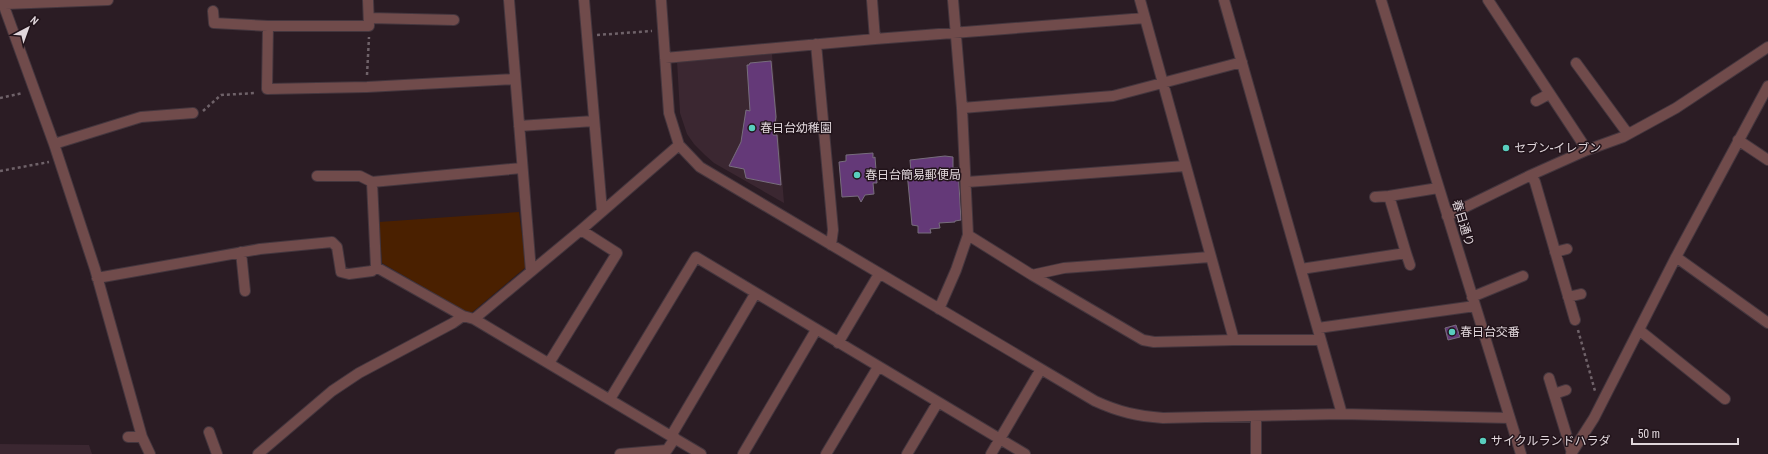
<svg xmlns="http://www.w3.org/2000/svg" width="1768" height="454" viewBox="0 0 1768 454" font-family="'Archivo Narrow','Noto Sans JP',sans-serif">
<style>
.built{fill:#3b2731}
.green{fill:#4a2000}
.building{fill:#643978;stroke:#776d7c}
.lines{fill:none;stroke-linecap:round;stroke-linejoin:round}
.minor-casing{stroke:#44363e;stroke-width:12}
.path{stroke:#6f6269;stroke-width:2.5;stroke-dasharray:3 3;stroke-linecap:butt}
.minor{stroke:#704b4b;stroke-width:10}
.poi-dot{fill:#59cebe;stroke:#21131a;stroke-width:1.5}
.labels{text-anchor:middle;dominant-baseline:central;stroke-width:3;stroke-linejoin:round;paint-order:stroke}
.poi-label{font-size:12px;fill:#e0d6db;stroke:#21131a;text-anchor:start}
.street-label{font-size:12px;fill:#e0d6db;stroke:#21131a}
</style>
<rect width="100%" height="100%" fill="#2b1c24"/>
<!-- built -->
<path class="built" d="M772,54L784,203L714,163L705,155L694,144L687,134L680,113L677,61Z
M0,444L89,445L92,454H0Z"/>
<!-- green -->
<path class="green" d="M519,212L526,267L470,314L382,263L379,222Z"/>
<!-- building -->
<path class="building" d="M771,61L776,117L773,135H777L781,185L746,178L744,169L729,166L741,142L746,110L750,111L747,65H749L750,63Z
M873,153V158L875,157L877,183H873L874,194L865,195L861,202L858,196L842,197L839,162L846,161V155Z
M945,156L953,157V168H958L961,220L955,221V222L939,223L940,228L930,229L931,233H918V226L912,225L907,172H911L910,160Z
M1456,325L1460,337L1448,340L1445,328Z"/>
<g class="lines">
<!-- minor casing -->
<g class="minor-casing">
<path id="minor" d="M3,0L5,9L54,144L95,269L142,437L150,454
M509,0L531,271
M584,0L602,211
M661,0L669,113L679,145L700,167L1095,401C1119,412 1137,416 1163,418L1342,414L1510,418
M872,0L875,39L1145,18
M1140,0L1234,340H1321
M1224,0L1342,414
M1381,0L1521,454
M1488,0L1587,150
M5,4L108,0
M213,11L214,23L268,26H369L368,0
M369,18L454,20
M268,26L267,89L367,87L515,79
M816,44L833,230L831,245
M665,58L875,39
M1576,63L1628,134
M1536,101L1549,94
M962,108L1113,96L1242,62
M519,126L594,121
M1738,140L1768,160
M54,144L141,117L193,113
M1531,175L1535,182L1575,320
M317,176H360L372,182
M967,182L1185,166
M1375,197L1389,196
M1447,216L1531,175L1587,150L1623,137L1676,108L1768,47
M968,235L1032,275L1143,340L1154,342L1234,340
M241,252L245,291
M1555,252L1567,249
M1406,253L1410,265
M1676,257L1768,323
M1301,269L1406,253L1389,196L1438,188
M1032,275L1064,268L1210,257
M97,278L260,249L332,242L337,247L341,272L349,274L372,271L376,267
M1472,297L1523,276
M1568,297L1581,294
M939,309L956,270L968,235L962,108L953,0
M463,316L376,267L372,182L522,168
M474,319L701,454
M1318,328L1475,306
M1639,330L1725,399
M838,343L879,274
M549,363L617,253L581,230
M1549,378L1572,453
M1554,394L1566,390
M610,399L696,257L1025,454
M1256,417V454
M209,432L217,454
M671,436L755,294
M128,437H142
M258,454L332,391L359,373L453,323L463,316L474,319L581,230L679,145
M620,454L667,450L675,438
M743,454L816,330
M826,454L878,367
M907,454L938,402
M991,454L1041,369
M1571,454L1594,418L1676,257L1768,86"/>
</g>
<!-- path -->
<path class="path" d="M597,35L652,31
M367,75L369,37
M0,98L23,93
M203,111L221,95L256,93
M0,171L49,162
M1578,330L1595,391"/>
<!-- minor -->
<use href="#minor" class="minor"/>
</g>
<!-- markers -->
<g class="poi-dot">
<circle cx="752" cy="128" r="4"/>
<circle cx="1506" cy="148" r="4"/>
<circle cx="857" cy="175" r="4"/>
<circle cx="1452" cy="332" r="4"/>
<circle cx="1483" cy="441" r="4"/>
</g>
<g class="labels">
<!-- poi labels -->
<g class="poi-label">
<text x="760" y="128">春日台幼稚園</text>
<text x="1514" y="148">セブン-イレブン</text>
<text x="865" y="175">春日台簡易郵便局</text>
<text x="1460" y="332">春日台交番</text>
<text x="1491" y="441">サイクルランドハラダ</text>
</g>
<!-- street labels -->
<g class="street-label">
<text transform="translate(1463 223) rotate(73)">春日通り</text>
</g>
</g>
<!-- north arrow -->
<g transform="translate(28 28) rotate(41)" stroke="#21131a" stroke-width="3" paint-order="stroke">
<path d="M0-3L7 15L0 10L-7 15Z" fill="#e0d6db"/>
<text y="-6" font-size="11" font-weight="bold" text-anchor="middle" fill="#e0d6db">N</text>
</g>
<!-- scale -->
<path d="M1632 438v6h106v-6" fill="none" stroke="#e0d6db" stroke-width="2"/>
<text x="1638" y="438" font-size="12" fill="#e0d6db" stroke="#21131a" stroke-width="3" paint-order="stroke">50 m</text>
</svg>
